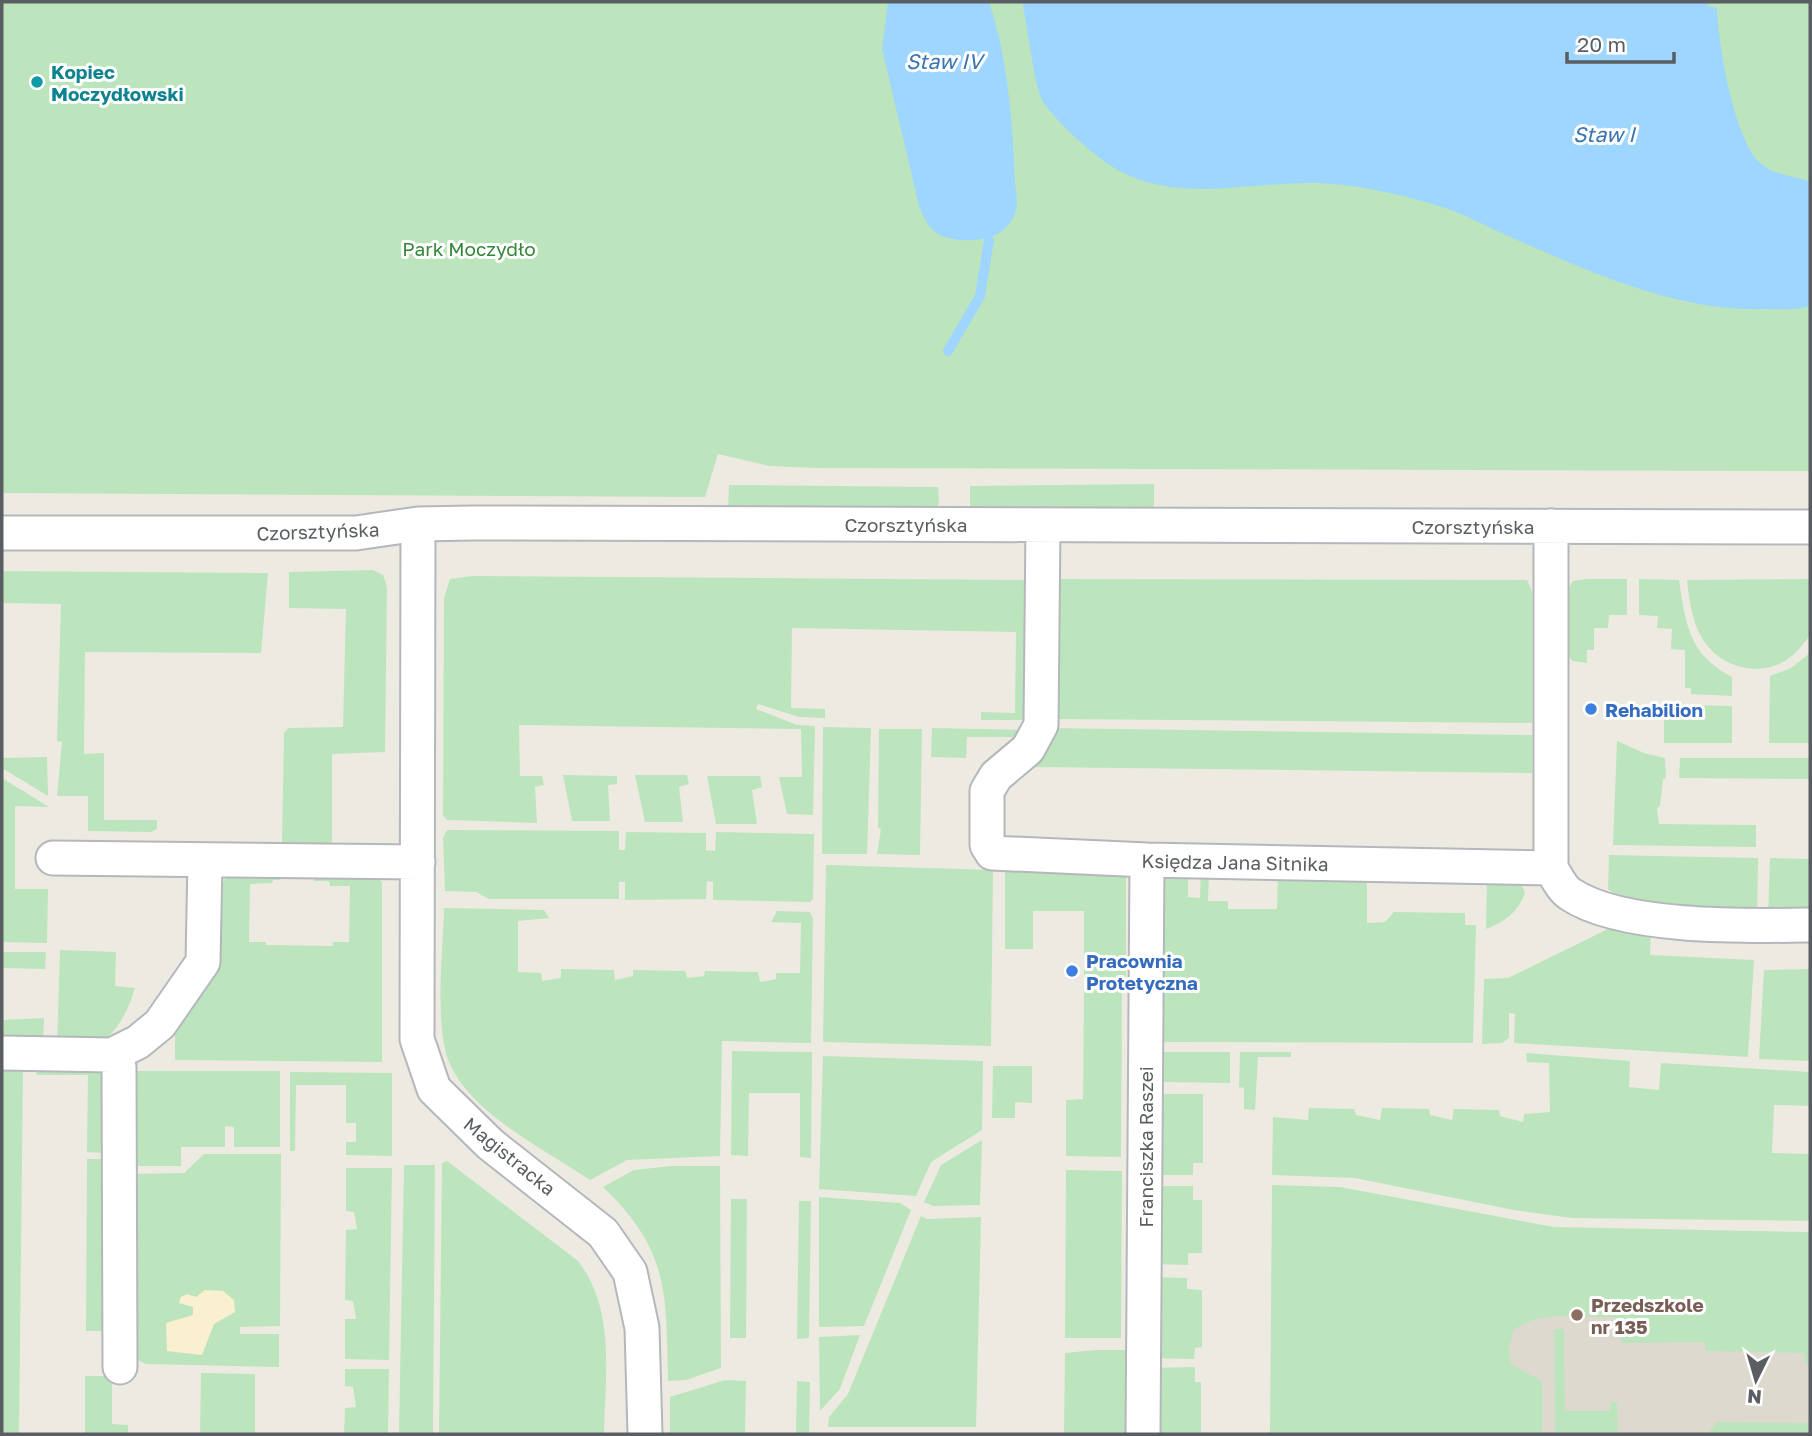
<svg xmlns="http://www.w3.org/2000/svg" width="1812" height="1436" viewBox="0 0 1812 1436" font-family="'Golos Text',sans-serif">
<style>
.education{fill:#ddd9cf}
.green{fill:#bde5bd}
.sand{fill:#faf0cf}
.water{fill:#9fd6ff}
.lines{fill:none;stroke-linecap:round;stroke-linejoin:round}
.stream{stroke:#9fd6ff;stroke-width:10}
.minor-casing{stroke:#b4b7bc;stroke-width:37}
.minor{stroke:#fff;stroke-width:33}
.culture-dot{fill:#0f9aa8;stroke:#fff;stroke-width:2.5}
.shop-dot{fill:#3f7fe0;stroke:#fff;stroke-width:2.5}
.education-dot{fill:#8d6e63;stroke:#fff;stroke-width:2.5}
.labels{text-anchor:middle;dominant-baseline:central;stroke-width:6;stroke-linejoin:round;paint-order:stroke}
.culture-label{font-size:19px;font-weight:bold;fill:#0d838f;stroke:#fff;text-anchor:start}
.park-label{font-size:19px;fill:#358638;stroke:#fff}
.street-label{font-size:19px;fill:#5a5e62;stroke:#fff}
.shop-label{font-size:19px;font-weight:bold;fill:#366cbe;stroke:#fff;text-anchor:start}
.education-label{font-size:19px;font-weight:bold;fill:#785e54;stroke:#fff;text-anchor:start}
.water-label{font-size:21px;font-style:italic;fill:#3c76b1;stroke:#fff}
</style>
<rect width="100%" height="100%" fill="#edeae1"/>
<!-- education -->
<path class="education" d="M1537,1232L1810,1237V1434H1342Z"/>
<!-- green -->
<path class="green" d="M2,2H1810V471L816,468L769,466L718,454L705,497L2,493Z
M1154,484V505L1149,511L975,510L970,506V486Z
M729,485L938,487L939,503L934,512L728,511Z
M373,570L383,575L387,587L385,752L332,754V844L282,843L284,733L288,728L343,727L346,609L289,608V572Z
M2,571L268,573L261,653L85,652L84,754L104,753V820H157V829L151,832L88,831V796H57L62,742L57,741L61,604L2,603Z
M472,576L1030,580L1029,720H981V712L1015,713L1016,632L792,628L791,708L825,709V718L799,717L758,704L756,709L797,725L815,726L813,815L787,814L779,777H802L801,729L519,725L520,776H542L544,785L535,787L537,823L447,820L443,815L444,598L450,579Z
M1052,579L1527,580L1532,591V723L1051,719Z
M1586,579H1627V615H1609L1608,628H1594V650H1587V663L1573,661L1569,657V588L1573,581Z
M1639,579L1679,580C1686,624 1688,654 1732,677V696L1691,694V688H1685V650L1671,649L1672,629L1657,628L1658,616L1639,615Z
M1810,579V635C1804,643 1797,653 1788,659C1759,679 1719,667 1702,638C1692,621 1689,599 1687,580Z
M1810,653V743H1769L1770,676L1791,668Z
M1691,705L1732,706V743H1664V719H1690Z
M823,727L871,728L867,854H822Z
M932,728L1027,730L1020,737H967L966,758L931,757Z
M1052,728L1532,735V773L1034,767Z
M879,729H922L920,855L877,854L881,829L878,828Z
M1617,741L1644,753L1665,758L1666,778L1663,779L1660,806L1657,808L1659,824L1756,825V847L1613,845Z
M47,757L48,796L2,768V758Z
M1680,758H1810V779L1679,778Z
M563,775L617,776V784L608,785L610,821H572Z
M635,775H687L689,784L679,787L683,822H645Z
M707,776H760L762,787L752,790L757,824H716Z
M2,778L49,807L15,806V889H48L47,943L2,942Z
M447,830L619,831V850H625L626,832L706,833V850L715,851L716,832L814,834L813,899L810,902L713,900V882L707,881L706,899L625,900V882H619V899H489L476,892L445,891L443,838Z
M1609,855L1758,858L1757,919L1632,907L1608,889Z
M1770,858L1810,859V918H1768Z
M826,865L993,870L991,1046L823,1042Z
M1005,867L1126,875V979H1084V911H1033V949H1005Z
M1180,871H1188V897L1200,898L1201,871H1209L1208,901H1228V909H1277L1278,873L1367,874V923L1385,922L1394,912L1465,913V925H1476L1473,1043L1152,1042L1159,880Z
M236,875H280V880H273L272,883L250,884L249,942H266V945L333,946V942H349L350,886H330L329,881H314V876L377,877L382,882V1062L175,1060V1016L220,887L225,879Z
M1487,876L1520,881L1525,893C1518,912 1505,922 1486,929Z
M444,908L544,910L549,918L518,921V972L541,973L542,981L561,978V969L614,970L615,980L633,976V970L685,971L687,978L704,976L705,971L758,972L760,982L776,979V973H800L801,923L771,922L777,911L810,912L813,919L811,1043L722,1041L720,1156L627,1160L590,1180C544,1149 457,1107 445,1049C436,1007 443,952 444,908Z
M1619,917L1651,926L1650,955L1754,960L1748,1057L1514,1043L1515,1014L1509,1013V1038L1502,1043L1482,1044L1484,979L1508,978L1606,930Z
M60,950L116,952L115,986L135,988C129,1009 115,1040 91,1046C81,1048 67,1046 57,1046Z
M2,952H46L45,969L2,968Z
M1810,969V1061L1759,1059L1764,970Z
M1084,990H1122L1121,1157L1066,1156V1100L1083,1099Z
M44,1018L43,1046L2,1045V1020Z
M732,1051L812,1052L811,1158L800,1157V1093H749L748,1156L731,1155Z
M1162,1052H1230V1083L1162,1082Z
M1240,1052H1291V1057H1258L1255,1110L1244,1109V1088L1239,1087Z
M1526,1053L1630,1061L1629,1087L1659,1090L1661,1063L1810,1072V1106L1774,1105L1772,1153L1810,1154V1221L1572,1218L1514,1210L1355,1178L1272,1175L1273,1117L1308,1120L1309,1108L1354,1109L1356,1115L1380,1120L1382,1108L1429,1109L1430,1115L1452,1120L1454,1109L1499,1110L1500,1116L1523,1122L1524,1114L1550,1112L1549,1063L1527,1062Z
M823,1056L983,1061L982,1130L931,1162L916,1196L819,1189Z
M2,1065L23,1068L19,1434H2Z
M993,1066H1032V1103L1015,1102V1118H992Z
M36,1068H105V1153L87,1152L88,1075H37Z
M130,1071H280V1147H234V1127L225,1126V1147H181V1166H130Z
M290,1072L392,1073V1156L346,1155V1142H356V1123H346V1085H296L295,1151H290Z
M1166,1094H1203V1163H1193V1175H1151L1152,1098Z
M982,1140L980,1205L933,1206L924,1202L941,1165Z
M204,1154H281L280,1326L240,1327V1334H279V1367L146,1364L132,1357L130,1174L184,1173Z
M87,1159H111L110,1331H86Z
M447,1161L578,1261C616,1310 605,1375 604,1434H439L442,1163Z
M404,1165H435L433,1434H399Z
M671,1166H720L721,1368L686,1380L668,1381C666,1294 670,1251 603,1187L634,1170Z
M346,1168H392L389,1360L345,1359V1319H356L353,1301L345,1300L346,1230L357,1229L354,1212L346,1211Z
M1066,1170L1122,1171L1121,1338H1065Z
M1272,1185L1340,1187L1554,1227L1810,1232V1364H1805V1353L1705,1351V1342L1623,1343L1614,1317C1583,1318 1537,1309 1513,1331L1509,1347L1511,1364L1542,1381V1434H1242H1270Z
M1151,1186H1193V1200H1202V1253H1188V1265L1151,1264Z
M819,1197L900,1203L911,1210L864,1326L819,1327Z
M731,1199H747L746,1338H730Z
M799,1201H811L809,1338L797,1339Z
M921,1216L927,1219L981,1217L976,1427H828L829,1417L848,1394Z
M1151,1277L1187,1278V1289L1202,1290V1347L1195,1348L1194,1359L1150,1358Z
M1554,1329H1564L1565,1411H1610L1611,1402H1617L1618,1434H1555Z
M860,1335L840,1389L820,1411L819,1337Z
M1096,1350H1135V1434H1064L1065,1353Z
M1195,1367V1382H1201V1434H1150V1368Z
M345,1369H389L388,1434H344L345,1408L356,1407L353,1387L345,1386Z
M201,1373L255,1374V1434H200Z
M85,1376H112V1424L128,1425V1434H85Z
M725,1380L746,1381L745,1433L747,1434H670V1397Z
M797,1381L810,1382L809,1434H776L796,1433Z
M1716,1422L1810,1423V1434H1708Z"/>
<!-- sand -->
<path class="sand" d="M205,1290L223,1291L234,1300L235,1312L214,1324L202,1355L167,1351L166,1323L193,1315V1307L179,1303L181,1297L187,1294L196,1297Z"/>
<!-- water -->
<path class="water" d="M888,2H989C1008,58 1013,124 1015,183C1016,191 1018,203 1016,210C1009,236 983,242 960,240C935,238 928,228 919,206L882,49Z
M1022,2H1708V6L1717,8C1718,43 1734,139 1760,163C1772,174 1794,177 1810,181V306C1796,311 1778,309 1763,309C1676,312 1588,271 1510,237C1485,226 1459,211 1432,204C1395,193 1357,185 1318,183C1248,181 1175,206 1111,166C1093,155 1052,118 1042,100C1034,85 1027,22 1022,2Z"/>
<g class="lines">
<!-- stream -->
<path class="stream" d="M948,351L980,296L989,240"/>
<!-- minor casing -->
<g class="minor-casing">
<path id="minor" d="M418,524L417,1039L434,1089L490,1144L603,1233L630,1272L642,1328L645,1434
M1043,525L1041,725L1028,749L996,776L987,791V845L992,853L1147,860L1551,868C1556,876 1562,889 1570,894C1622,929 1748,926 1810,925
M1551,526V868
M2,533H356L418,524L473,523L1810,527
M53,858L418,862
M2,1053L112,1055
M120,1367L119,1066L112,1055L138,1042L160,1024L203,962L205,861
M1143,1434L1147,860"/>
</g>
<!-- minor -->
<use href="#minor" class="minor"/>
</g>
<!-- markers -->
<circle class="culture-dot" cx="37" cy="82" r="7"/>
<g class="shop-dot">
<circle cx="1591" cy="709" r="7"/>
<circle cx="1072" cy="971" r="7"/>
</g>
<circle class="education-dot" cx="1577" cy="1315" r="7"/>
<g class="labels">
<!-- culture labels -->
<g class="culture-label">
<text x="51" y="71">Kopiec<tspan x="51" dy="22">Moczydłowski</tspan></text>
</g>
<!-- park labels -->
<g class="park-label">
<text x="469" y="248">Park Moczydło</text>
</g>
<!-- street labels -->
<g class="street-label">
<text x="906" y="524">Czorsztyńska</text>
<text x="1473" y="526">Czorsztyńska</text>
<text transform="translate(318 531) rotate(-2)">Czorsztyńska</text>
<text transform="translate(1235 862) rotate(1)">Księdza Jana Sitnika</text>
<text transform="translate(1145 1147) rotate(-90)">Franciszka Raszei</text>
<text transform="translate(510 1156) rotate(39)">Magistracka</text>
</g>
<!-- shop labels -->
<g class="shop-label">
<text x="1605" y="709">Rehabilion</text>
<text x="1086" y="960">Pracownia<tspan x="1086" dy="22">Protetyczna</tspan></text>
</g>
<!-- education labels -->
<g class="education-label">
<text x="1591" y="1304">Przedszkole<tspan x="1591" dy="22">nr 135</tspan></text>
</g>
<!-- water labels -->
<g class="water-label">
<text x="944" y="61">Staw IV</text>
<text x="1604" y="134">Staw I</text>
</g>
</g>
<!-- border -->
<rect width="1812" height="1436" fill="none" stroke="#5a5e62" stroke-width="7"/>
<!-- north arrow -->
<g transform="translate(1756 1380) rotate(185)" stroke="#ffffff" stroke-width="5" paint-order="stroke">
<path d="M0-5L12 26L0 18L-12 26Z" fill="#5a5e62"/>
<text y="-10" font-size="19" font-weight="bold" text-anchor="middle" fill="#5a5e62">N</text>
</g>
<!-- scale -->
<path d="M1567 52v10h107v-10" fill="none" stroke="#5a5e62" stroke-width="3.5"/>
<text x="1577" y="52" font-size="21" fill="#5a5e62" stroke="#ffffff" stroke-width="5" paint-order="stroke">20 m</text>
</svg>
